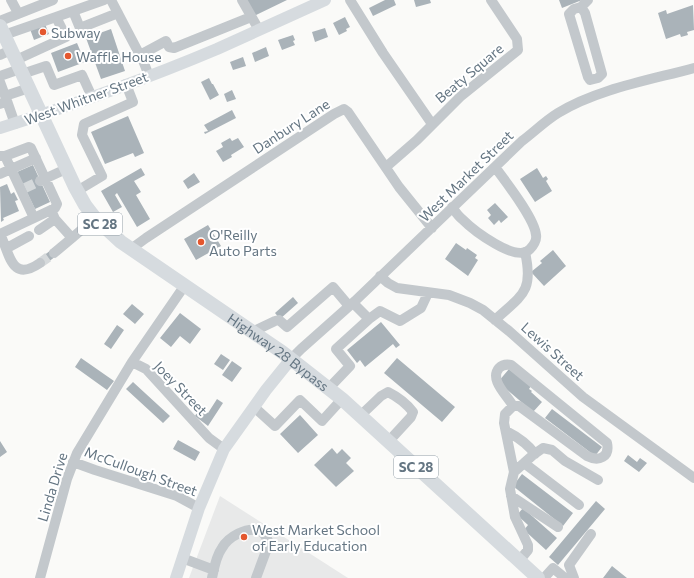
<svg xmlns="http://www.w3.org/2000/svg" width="694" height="578" viewBox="0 0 694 578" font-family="Commissioner,sans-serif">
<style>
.built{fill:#e8e9e9}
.building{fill:#aab3b9}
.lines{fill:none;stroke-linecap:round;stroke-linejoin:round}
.minor-tunnel{stroke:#d5d9db;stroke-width:10;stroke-dasharray:10 5;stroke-linecap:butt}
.minor{stroke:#c3c8cc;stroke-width:10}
.major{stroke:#d6dbdf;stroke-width:12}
.highway{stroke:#d6dbdf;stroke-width:14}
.poi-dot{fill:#e4572e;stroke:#fff;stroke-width:1.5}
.labels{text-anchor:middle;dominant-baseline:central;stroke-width:4;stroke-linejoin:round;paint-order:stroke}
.shield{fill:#fff;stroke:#939fa8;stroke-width:1}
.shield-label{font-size:13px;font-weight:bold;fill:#657683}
.poi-label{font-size:14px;fill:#657683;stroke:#fff;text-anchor:start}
.street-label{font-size:14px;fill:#657683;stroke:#fff}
</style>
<rect width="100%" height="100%" fill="#fafaf8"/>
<!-- built -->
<path class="built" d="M220,496L348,578H189Z"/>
<!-- building -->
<path class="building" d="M244,0H287L252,17Z
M385,0H394L396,5L373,16L369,8Z
M414,0H430L431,3L416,7Z
M559,0H582L562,8Z
M693,5L694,30L687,32L688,35L681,37L680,34L666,39L658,13L666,10L667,14Z
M345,17L350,27L346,29L347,31L339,35L333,23Z
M45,24L49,34L34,40L30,29Z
M325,28L328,37L315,42L312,32Z
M111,29L125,71L101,79L86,38Z
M293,35L295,40L293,41L295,45L282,50L278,40Z
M77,43L85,62L58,72L51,53Z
M266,47L269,56L255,62L252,53Z
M243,57L246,66L233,70L230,62Z
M209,78L212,84H213L219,95L210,100L201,82Z
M232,90L236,99L227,102L224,94Z
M232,110L236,118L205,134L204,132L208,131L204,125Z
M128,116L144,153L135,157L133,153L105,164L91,132Z
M230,138L232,141L238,138L244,147L231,155L232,157L223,162L216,151L223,147L221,143Z
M33,165L50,202L35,209L17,172Z
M141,168L145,175L134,181L141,192L136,195L150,219L137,227L117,193L115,195L122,207L113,212L101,191Z
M537,168L543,178L546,176L548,179L546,181L552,191L535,202L520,179Z
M194,173L200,182L188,189L183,181Z
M7,184L11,194L14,192L18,200L15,201L19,211L3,218L4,220L1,222L0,187Z
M495,203L508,217L501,223L499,220L494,225L488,218L491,215L487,210Z
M208,225L221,246L196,260L184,239Z
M456,243L466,250L467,248L477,255L475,258L478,260L468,276L445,259Z
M51,250L56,256L43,266L38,260Z
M553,250L566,266L544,286L531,272L542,263L540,261Z
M293,297L298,303L280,319L275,313Z
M132,304L144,314L135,324L123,314Z
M180,313L201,329L190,344L180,336L171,347L160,338Z
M381,322L400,345L396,348L393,344L365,367L360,360L357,363L347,350Z
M117,325L124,330L111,349L104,344Z
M221,354L230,360L223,370L214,364Z
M81,358L114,381L107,390L75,367Z
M397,358L455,407L442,422L384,373Z
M232,361L242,368L232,382L222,375Z
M509,369L531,386L529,389L532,391L531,392L542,402L533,412L498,382Z
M133,382L170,416L163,423L126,389Z
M217,399L223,403L208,426L195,416L200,408L208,413Z
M552,409L602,447L595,456L545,418Z
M300,415L318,435L298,453L280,434Z
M178,440L200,452L195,461L173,449Z
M0,441L7,452L0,457Z
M332,448L337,454L342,449L351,458L346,463L354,471L336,487L314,465Z
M628,455L637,462L640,458L647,463L639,472L624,461Z
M522,474L573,513L563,526L513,486Z
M596,501L605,509L558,565L549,557Z
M523,508L557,538L546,550L524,530L528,525L517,515Z
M612,566L627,578H603Z"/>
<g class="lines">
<!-- minor-tunnel -->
<path class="minor-tunnel" d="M25,188L40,181
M40,263L54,253"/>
<!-- minor -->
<path class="minor" d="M11,0L18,13
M111,0L144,63L149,76
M242,0L259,30
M350,0L383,53L432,124
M581,7L585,13L602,74L598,78L590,80L588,77L569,14L574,9L581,7L588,0
M73,11L80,28L118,13
M56,17L104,0
M0,21L53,0
M4,35L56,17L66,37L16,60
M0,55L11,50
M140,55L166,41L169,47L174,48L251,17
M22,74L46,66L54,85L82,75L92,97
M0,76L20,69
M0,82L7,101
M5,96L29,88
M0,104L7,101L15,124
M0,156H5L29,147L31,148L57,204L55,208L51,210
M5,156L34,218
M386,167L417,140L461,96L518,50L517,39L491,0
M0,174L36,158
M40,181L66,169
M77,191L102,176L82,135L84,124L133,102L126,84
M452,207C455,211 458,216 462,219C473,230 517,264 530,249C533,246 537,240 536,235C535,219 506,182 495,167
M39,230L55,219
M0,234L51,210L55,219L72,238L95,218
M0,234C10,254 11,283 40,263
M7,248L29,236
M131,249L146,238L334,114L344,109L348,112L399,187L432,228
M54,253L72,238
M380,276L388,283L397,288L449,295L470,303L483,310L509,331L583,397L694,478
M185,285L132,362L146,369L209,438L224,449
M369,319L380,311L400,321L421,308L428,293
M495,320C522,295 534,292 525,252
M252,332L275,321L279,320L287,327L333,287L349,306
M291,359L301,349L355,301L522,141C534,132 545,121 558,113C597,89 650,80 694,68
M328,389L350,366L336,349L369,319L353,303
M513,406C507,395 489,380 499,368C502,365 506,364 511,365L607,443C610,457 599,462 587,456L519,406H513L505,414L504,423L514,472L510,489L515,517L528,545V550L519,561
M254,407L275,426L300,400L322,421L342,399
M360,416L381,396L388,392C398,397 406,403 413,412L411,417L388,442
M506,431C518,437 527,443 535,454
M73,462L95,470L177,496L199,508
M524,463L579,505
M514,472L533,455L543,448L552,450L565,461L598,480
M511,496L558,527
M182,558L214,570
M40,578L67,479L77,453L132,362
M212,578C214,568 216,556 222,548C228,537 247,526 260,531C265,533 267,539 269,543L256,578
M544,578L553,568L565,578
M574,578L569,565L591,534"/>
<!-- major -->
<path class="major" d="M0,128C73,105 146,79 217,49C253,33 289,16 325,0
M176,578L199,508L224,449L266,390L291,359"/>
<!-- highway -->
<path class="highway" id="s1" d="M0,26L75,187L85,205L95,218L121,242L282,352L342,399L538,578"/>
</g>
<!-- markers -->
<g class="poi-dot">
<circle cx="43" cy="32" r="4"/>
<circle cx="68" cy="56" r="4"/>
<circle cx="201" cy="242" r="4"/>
<circle cx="244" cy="537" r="4"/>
</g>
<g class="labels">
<!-- shield labels -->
<g class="shield">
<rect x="78" y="213" width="44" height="22" rx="3"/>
<rect x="394" y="456" width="44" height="22" rx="3"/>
</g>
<g class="shield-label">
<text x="100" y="224">SC 28</text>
<text x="416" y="467">SC 28</text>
</g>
<!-- poi labels -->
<g class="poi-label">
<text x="51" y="32">Subway</text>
<text x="76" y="56">Waffle House</text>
<text x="209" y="234">O'Reilly<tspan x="209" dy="16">Auto Parts</tspan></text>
<text x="252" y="529">West Market School<tspan x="252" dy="16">of Early Education</tspan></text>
</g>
<!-- street labels -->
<g class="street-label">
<text transform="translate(469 73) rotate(-40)">Beaty Square</text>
<text transform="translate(86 98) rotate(-20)">West Whitner Street</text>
<text transform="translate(291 126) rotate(-33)">Danbury Lane</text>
<text transform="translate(466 176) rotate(-44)">West Market Street</text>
<text transform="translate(553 351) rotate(42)">Lewis Street</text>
<text stroke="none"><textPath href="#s1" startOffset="442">Highway 28 Bypass</textPath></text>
<text transform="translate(181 388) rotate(46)">Joey Street</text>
<text transform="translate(141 471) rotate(20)">McCullough Street</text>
<text transform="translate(52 487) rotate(-73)">Linda Drive</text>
</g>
</g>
</svg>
